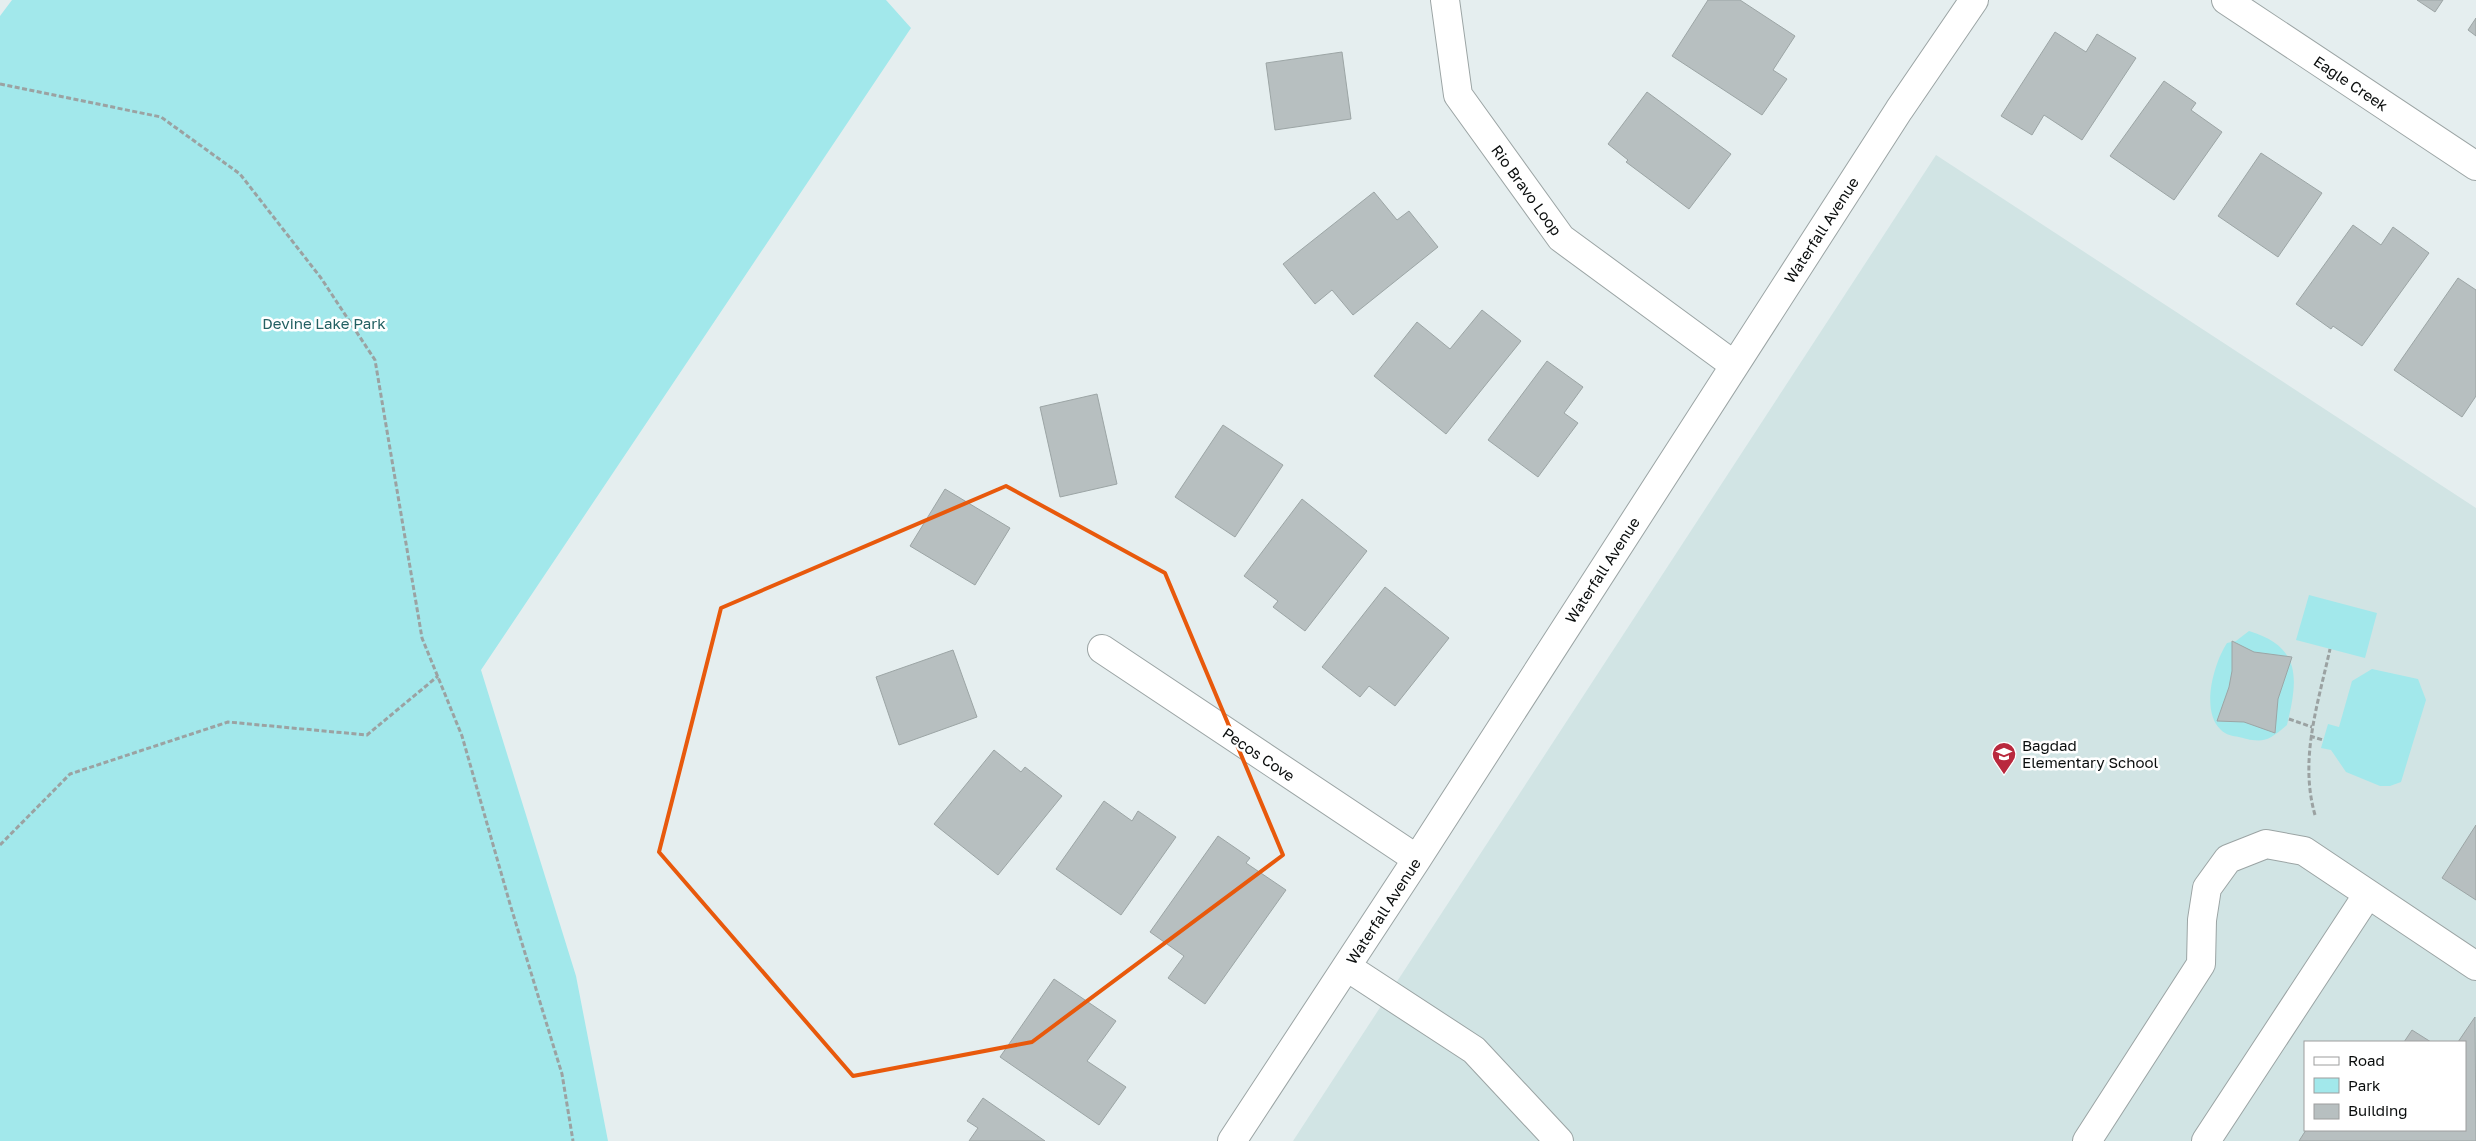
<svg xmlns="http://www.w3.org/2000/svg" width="2476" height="1141" viewBox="0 0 2476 1141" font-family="'Golos Text',sans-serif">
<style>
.built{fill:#d1e4e4;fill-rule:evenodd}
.green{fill:#a2e8eb}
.building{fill:#b7bfc0;stroke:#9ca5a5}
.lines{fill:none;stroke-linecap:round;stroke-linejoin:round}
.minor-casing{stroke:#9ba4a4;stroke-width:30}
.path{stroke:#9ba2a2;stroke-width:3;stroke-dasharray:5 2.5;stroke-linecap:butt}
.minor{stroke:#fff;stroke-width:28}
.marked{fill:none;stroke:#e8590c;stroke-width:4;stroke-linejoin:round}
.labels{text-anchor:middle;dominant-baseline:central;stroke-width:5;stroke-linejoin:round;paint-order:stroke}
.street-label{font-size:15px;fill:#0a0d0d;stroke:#fff}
.park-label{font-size:15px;fill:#236062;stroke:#fff}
.poi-label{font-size:15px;fill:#0a0d0d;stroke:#fff;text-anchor:start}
</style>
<rect width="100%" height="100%" fill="#e5eeef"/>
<!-- built -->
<path class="built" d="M1936,155L2476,508V1141H1293ZM2305,1042H2465V1130H2305Z"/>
<!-- green -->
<path class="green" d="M12,0H886L911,28L481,670L576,976L608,1141H0V16Z
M2309,595L2377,613L2365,658L2296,640Z
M2249,631C2302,647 2298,679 2287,725C2268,741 2264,744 2239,737C2233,736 2226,735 2221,730C2200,711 2214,663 2227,643L2236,641Z
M2372,669L2418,679L2426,700L2401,782L2390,786H2380L2346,772L2331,750L2321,748L2328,724L2339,727L2352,681Z"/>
<!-- building -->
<path class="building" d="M1708,0H1740L1795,36L1773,70L1787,79L1762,115L1672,56Z
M2417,0H2443L2435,12Z
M2476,18V36L2468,30Z
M2055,32L2086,52L2097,34L2136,58L2082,140L2044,115L2032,135L2001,116Z
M1342,52L1351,119L1275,130L1266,63Z
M2164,81L2196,103L2191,110L2222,132L2174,200L2110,156Z
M1647,92L1731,154L1689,209L1626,162L1628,160L1608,144Z
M2261,153L2322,193L2278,257L2218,216Z
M1374,192L1397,220L1409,211L1438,247L1353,315L1332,290L1315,304L1283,264Z
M2353,225L2381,245L2393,227L2429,253L2362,346L2333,326L2331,329L2296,304Z
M2458,278L2476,290V396L2462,417L2394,370Z
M1482,310L1521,341L1446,434L1374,376L1417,322L1450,349Z
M1547,361L1583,387L1564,413L1578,423L1538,477L1488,440Z
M1097,394L1117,484L1060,497L1040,407Z
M1223,425L1283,465L1235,537L1175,497Z
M945,489L1010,528L975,585L910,546Z
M1302,499L1367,551L1305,631L1273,607L1278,601L1244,576Z
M1385,587L1449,638L1395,706L1369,686L1360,697L1322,667Z
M2232,641L2254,652L2292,657L2278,699L2275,733L2244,722L2217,721L2229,687L2232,671Z
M953,650L977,717L899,745L876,677Z
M994,750L1021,772L1025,767L1062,796L998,875L934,824Z
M1104,801L1132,821L1138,811L1176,837L1121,915L1056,869Z
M2476,825V900L2442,878Z
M1218,836L1250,858L1246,863L1286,890L1205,1004L1168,978L1184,956L1150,932Z
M1054,979L1116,1021L1087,1061L1126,1087L1099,1125L1000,1057Z
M2475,1017L2476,1141H2299L2306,1130H2465V1042H2458Z
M2412,1030L2431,1042H2404Z
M983,1098L1045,1141H969L978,1128L967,1121Z"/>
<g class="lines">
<!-- minor casing -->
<g class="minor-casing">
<path id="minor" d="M1445,0L1458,95L1561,238L1734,365
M2226,0L2476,166
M1102,649L1417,859
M1347,967L1474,1050L1559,1141
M1232,1141L1417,859L1899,110L1974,0
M2087,1141L2201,964L2202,920L2207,888L2228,859L2266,844L2304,851L2476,966
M2206,1141L2368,894"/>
</g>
<!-- path -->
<path class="path" d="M0,84L161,117L240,174L321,278L375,360L422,638L462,736L510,904L562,1074L573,1141
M2289,719L2312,727
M2310,736L2323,740
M2315,815C2299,759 2318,704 2330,649
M0,845L70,774L228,722L367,735L438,676"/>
<!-- minor -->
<use href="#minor" class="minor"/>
</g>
<!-- marked area -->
<path class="marked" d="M1006,486L1165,573L1283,855L1032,1042L853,1076L659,852L721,608Z"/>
<!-- icons -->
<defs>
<g id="school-pin" transform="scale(1.25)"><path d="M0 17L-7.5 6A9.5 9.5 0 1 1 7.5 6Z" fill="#b9283d" stroke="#fff"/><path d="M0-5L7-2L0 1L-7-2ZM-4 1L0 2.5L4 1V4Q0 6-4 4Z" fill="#fff"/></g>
</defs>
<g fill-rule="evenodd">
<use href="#school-pin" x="2004" y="754"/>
</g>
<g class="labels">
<!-- street labels -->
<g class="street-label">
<text transform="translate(2351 83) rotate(34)">Eagle Creek</text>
<text transform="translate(1527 190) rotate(54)">Rio Bravo Loop</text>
<text transform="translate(1821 230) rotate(-57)">Waterfall Avenue</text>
<text transform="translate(1602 570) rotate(-57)">Waterfall Avenue</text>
<text transform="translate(1259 754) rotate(34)">Pecos Cove</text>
<text transform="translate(1383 911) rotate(-57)">Waterfall Avenue</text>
</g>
<!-- park labels -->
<g class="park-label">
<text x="324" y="323">Devine Lake Park</text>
</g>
<!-- poi labels -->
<g class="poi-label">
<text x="2022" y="745">Bagdad<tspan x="2022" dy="17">Elementary School</tspan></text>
</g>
</g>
<!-- legend -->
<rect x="2304" y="1041" width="162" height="90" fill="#ffffff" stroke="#9d9e9e"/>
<rect x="2314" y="1057" width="25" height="8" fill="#ffffff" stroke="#9d9e9e"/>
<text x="2348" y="1066" font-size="15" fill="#0a0d0d">Road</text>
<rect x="2314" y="1078" width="25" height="15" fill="#a2e8eb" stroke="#9d9e9e"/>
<text x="2348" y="1091" font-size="15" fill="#0a0d0d">Park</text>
<rect x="2314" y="1104" width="25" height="15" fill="#b7bfc0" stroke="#9d9e9e"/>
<text x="2348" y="1116" font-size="15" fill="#0a0d0d">Building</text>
</svg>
